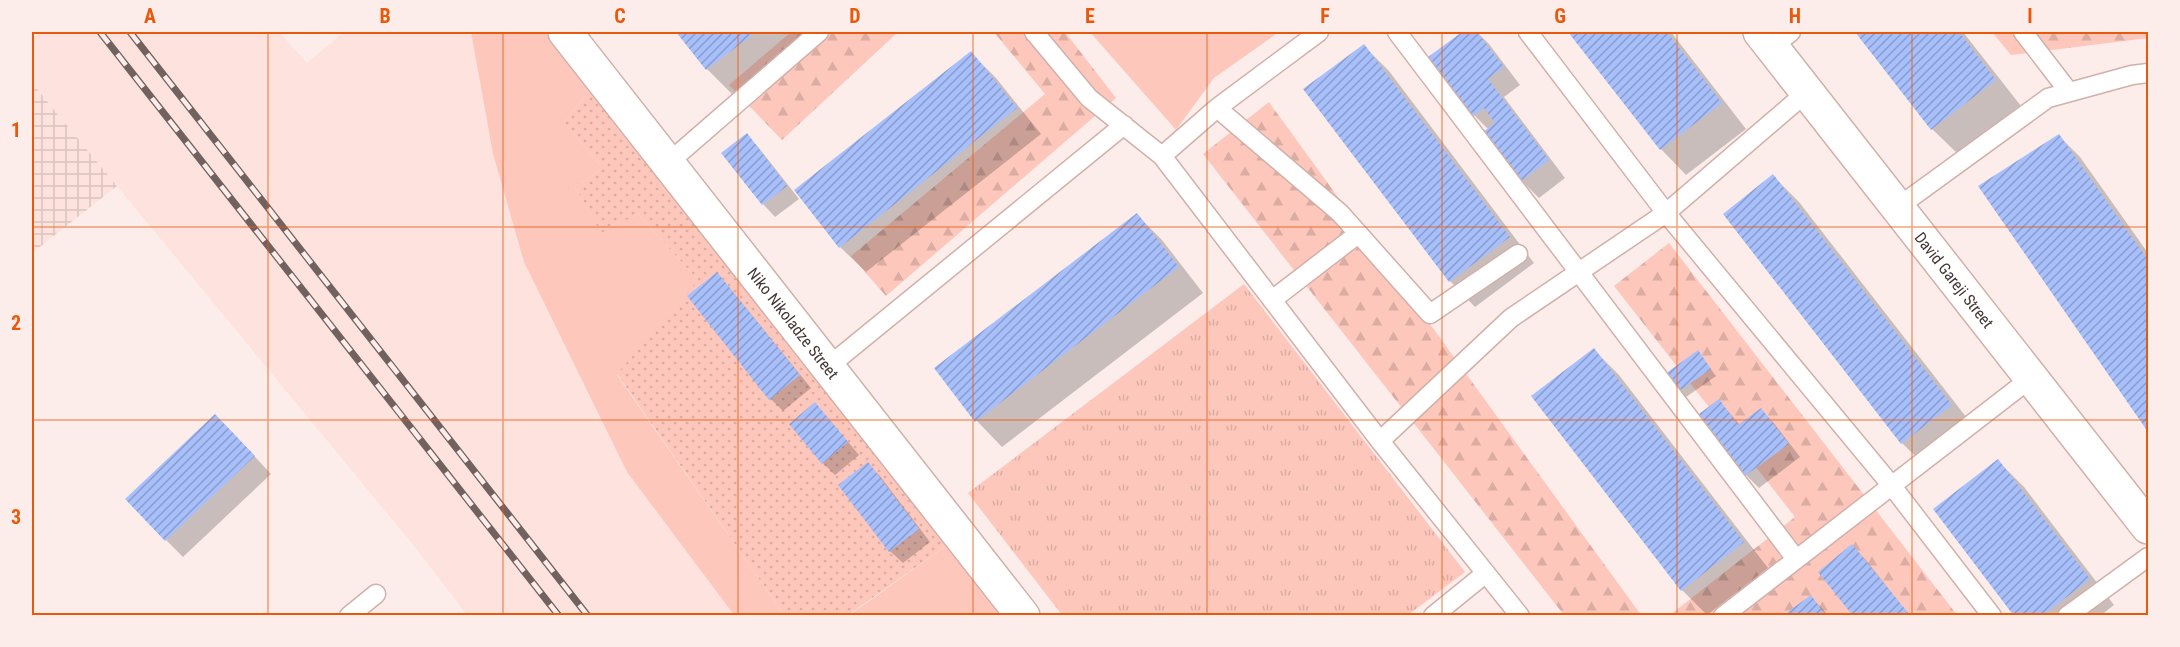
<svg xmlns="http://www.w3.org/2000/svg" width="2180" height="647" viewBox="0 0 2180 647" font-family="'Roboto Condensed',sans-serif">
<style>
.built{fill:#fde2dd}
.industrial{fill:url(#industrial-grid)}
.grass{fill:#fdc7bc}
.forest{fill:url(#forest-firs)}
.park{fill:url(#park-tufts)}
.garden{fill:url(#garden-dots)}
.shadow{fill:#0003}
.building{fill:url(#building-hatch)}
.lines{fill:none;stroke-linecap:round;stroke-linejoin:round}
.lane-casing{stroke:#d2b0aa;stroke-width:21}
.street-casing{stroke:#d2b0aa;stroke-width:36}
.secondary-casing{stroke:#d2b0aa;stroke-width:36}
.lane{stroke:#fff;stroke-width:18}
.street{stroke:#fff;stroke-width:33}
.secondary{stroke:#fff;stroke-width:33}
.rail-casing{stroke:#716260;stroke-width:7}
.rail{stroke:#fcedea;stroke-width:4.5;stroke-dasharray:14;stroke-linecap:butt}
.grid{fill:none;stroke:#e8590c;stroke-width:1.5;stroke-opacity:0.55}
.labels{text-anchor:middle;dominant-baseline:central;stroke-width:4.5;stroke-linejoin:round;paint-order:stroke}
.street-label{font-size:16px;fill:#433533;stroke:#fcedea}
.neatline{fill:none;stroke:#e8590c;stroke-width:2}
.grid-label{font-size:20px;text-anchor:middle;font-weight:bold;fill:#e8590c}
</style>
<defs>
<pattern id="industrial-grid" width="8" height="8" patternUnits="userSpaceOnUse" patternTransform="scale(1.5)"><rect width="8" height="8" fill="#fde2dd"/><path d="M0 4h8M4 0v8" fill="none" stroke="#dac2be"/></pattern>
<pattern id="forest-firs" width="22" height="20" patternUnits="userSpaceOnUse" patternTransform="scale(1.5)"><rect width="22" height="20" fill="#fdc7bc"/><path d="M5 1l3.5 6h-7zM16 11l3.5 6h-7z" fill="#daaca2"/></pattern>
<pattern id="park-tufts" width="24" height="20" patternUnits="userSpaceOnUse" patternTransform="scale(1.5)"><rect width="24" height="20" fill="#fdc7bc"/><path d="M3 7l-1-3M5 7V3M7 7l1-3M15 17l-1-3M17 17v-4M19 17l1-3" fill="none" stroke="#daaca2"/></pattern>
<pattern id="garden-dots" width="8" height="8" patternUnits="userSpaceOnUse" patternTransform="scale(1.5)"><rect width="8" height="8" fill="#fdc7bc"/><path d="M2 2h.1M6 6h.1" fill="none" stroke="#daaca2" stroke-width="1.8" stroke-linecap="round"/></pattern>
<pattern id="building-hatch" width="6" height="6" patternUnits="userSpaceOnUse" patternTransform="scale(1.5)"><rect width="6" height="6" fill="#a7bffb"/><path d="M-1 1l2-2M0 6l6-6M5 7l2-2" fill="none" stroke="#8a9ccc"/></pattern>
</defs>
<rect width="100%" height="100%" fill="#fcedea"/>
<!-- built -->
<path class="built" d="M32,32H279L307,63L344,32H471L493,154L524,262L627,472L734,615H467L415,547L32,83Z"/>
<!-- industrial -->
<path class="industrial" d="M32,83L117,186L32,253Z"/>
<!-- grass -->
<path class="grass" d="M471,32H546L589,91L564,123L603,168L575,187L601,232L638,214L699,281L617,375L784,615H734L627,472L524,262L493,154Z
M1090,32H1279L1214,78L1176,130Z
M953,541L1015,616H848Z"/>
<!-- forest -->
<path class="forest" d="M791,32H898L782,140L729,85Z
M994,32H1065L1116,98L886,296L851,256L1045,94Z
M1992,32H2148V38L2011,55Z
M1269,102L1641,615H1645H1564L1203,154Z
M1669,243L1957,615H1670L1795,517L1614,286Z"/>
<!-- park -->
<path class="park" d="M1244,284L1465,572L1408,615H1062L968,493Z"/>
<!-- garden -->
<path class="garden" d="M589,91L953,541L848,615H784L617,374L698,280L638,214L601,233L575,187L603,168L564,123Z"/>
<!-- shadow -->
<path class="shadow" d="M678,32H814L733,95L707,69Z
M1465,32H1477L1489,44L1520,85L1504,97L1565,178L1539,198L1522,181L1489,130L1474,115L1430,58Z
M1570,32H1671L1746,129L1686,175L1661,149Z
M1857,32H1963L2021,106L1958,154L1932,129Z
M1363,45L1389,71L1534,263L1475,307L1450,281Z
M971,53L996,78L1041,134L866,272L840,247Z
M747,135L759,148L799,199L775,217L763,204Z
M2059,136L2080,157L2148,253V429L1980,187Z
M1773,176L1799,202L1977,431L1928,469L1902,443L1725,214Z
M1137,215L1162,240L1203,293L1002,447L977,421L936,368Z
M717,274L729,287L811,388L783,411L771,399Z
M1594,350L1619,375L1768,568L1707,615L1682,590Z
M1698,352L1716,376L1686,397L1680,391Z
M1719,401L1740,425L1761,410L1773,422L1800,457L1759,488L1746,475L1701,415Z
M827,417L859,455L835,475L823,463Z
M233,433L271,474L183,557L166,540Z
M1998,461L2024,487L2114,605L2100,616H2016Z
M868,464L880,476L930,542L903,563L890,551Z
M1852,546L1865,559L1910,616H1855Z
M1811,597L1829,616H1785Z"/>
<!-- building -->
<path class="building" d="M676,32H756L706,70Z
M1462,32H1477L1504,67L1488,79L1549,160L1520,182L1483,132L1495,123L1484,108L1473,116L1428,57Z
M1568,32H1667L1722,103L1660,150Z
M1855,32H1959L1996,80L1931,130Z
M1364,44L1510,237L1449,282L1303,89Z
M971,51L1017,108L839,248L794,190Z
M747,133L787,186L762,205L721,153Z
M2059,134L2148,260V432L1978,186Z
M1773,174L1952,405L1901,444L1723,214Z
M1137,213L1179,267L975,422L934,368Z
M717,272L800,375L769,400L687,296Z
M1594,348L1744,542L1681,591L1531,396Z
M1698,350L1711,369L1678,392L1665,374Z
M1719,399L1738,425L1761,408L1789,444L1745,476L1699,414Z
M815,402L848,442L822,464L789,424Z
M215,414L255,456L165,541L125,499Z
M1998,459L2090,579L2042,616H2014L1933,509Z
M868,462L919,529L889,552L838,485Z
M1852,544L1909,614L1907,616H1853L1818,572Z
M1811,595L1826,616H1782Z"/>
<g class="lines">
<!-- lane casing -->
<g class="lane-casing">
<path id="lane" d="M1034,32L1089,98L1162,156L1380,441L1520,616
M1397,32L1796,559
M1528,32L1666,213L1892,486L1992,616
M2023,32L2069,92
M1772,47L1791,32
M1217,108L1340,213L1430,314L1518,254
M1162,156L1217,108L1319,32
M668,163L819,32
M1898,207L2048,98L2132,75L2148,73
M1272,300L1358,234
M829,366L1124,125
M1380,441L1511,318L1666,213L1807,92
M349,616L376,594
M1433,616L1486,573
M1723,616L2031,378
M2067,616L2148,557"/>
</g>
<!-- street casing -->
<g class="street-casing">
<g id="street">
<path id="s1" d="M565,32L1023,616"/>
</g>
</g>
<!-- secondary casing -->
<g class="secondary-casing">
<g id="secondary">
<path id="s2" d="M1760,32L2148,527"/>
</g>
</g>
<!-- lane -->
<use href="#lane" class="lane"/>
<!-- street -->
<use href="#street" class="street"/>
<!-- secondary -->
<use href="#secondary" class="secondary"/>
<!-- rail casing -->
<g class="rail-casing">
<path id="rail" d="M100,32L559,616
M130,32L588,616"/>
</g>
<!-- rail -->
<use href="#rail" class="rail"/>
</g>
<!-- grid -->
<path class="grid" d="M268,32V616M503,32V616M738,32V616M973,32V616M1207,32V616M1442,32V616M1677,32V616M1912,32V616M32,227H2148M32,420H2148"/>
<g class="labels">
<!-- street labels -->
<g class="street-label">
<text stroke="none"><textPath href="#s2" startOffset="315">David Gareji Street</textPath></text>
<text stroke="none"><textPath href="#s1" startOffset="370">Niko Nikoladze Street</textPath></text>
</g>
</g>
<!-- border -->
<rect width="2180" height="647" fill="none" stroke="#fcedea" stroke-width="66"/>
<rect x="33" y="33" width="2114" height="581" class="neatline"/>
<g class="grid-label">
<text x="150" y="23">A</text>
<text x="385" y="23">B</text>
<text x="620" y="23">C</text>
<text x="855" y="23">D</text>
<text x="1090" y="23">E</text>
<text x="1325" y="23">F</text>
<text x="1560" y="23">G</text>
<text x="1795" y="23">H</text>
<text x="2030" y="23">I</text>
<text x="16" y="137">1</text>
<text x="16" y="330">2</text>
<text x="16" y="524">3</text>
</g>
</svg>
